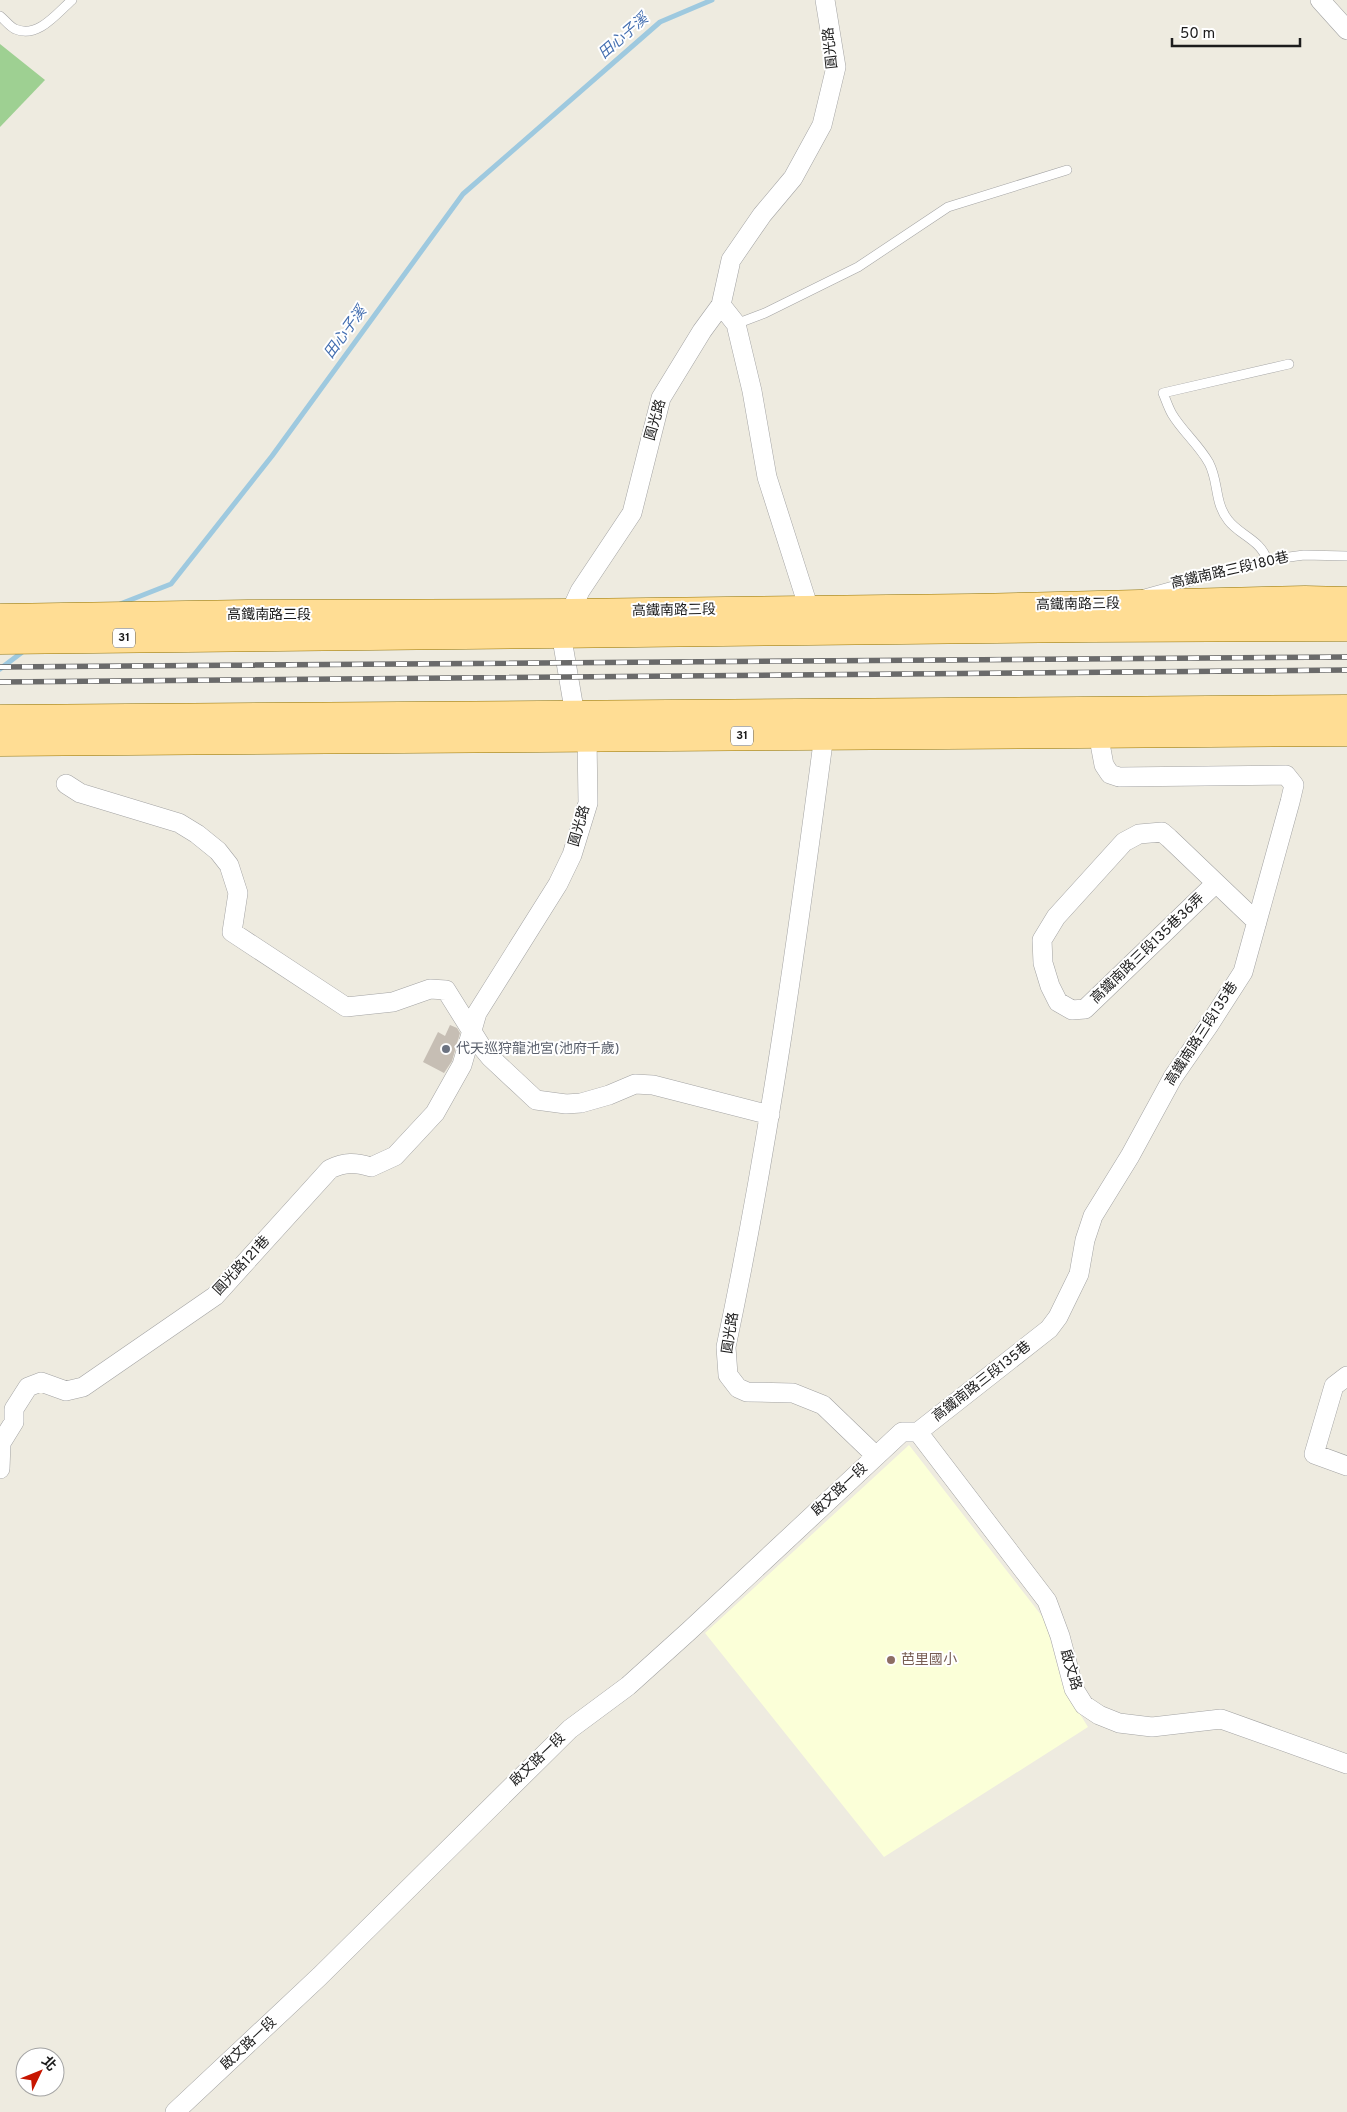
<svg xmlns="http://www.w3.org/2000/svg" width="1347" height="2112" viewBox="0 0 1347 2112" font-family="Overpass,'Noto Sans TC',sans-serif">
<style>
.education{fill:#fbffd8}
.forest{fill:#9ed092}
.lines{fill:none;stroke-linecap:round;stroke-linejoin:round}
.stream{stroke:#9ec9df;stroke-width:5}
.building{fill:#c6beb4}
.service-casing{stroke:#a3a3a3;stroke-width:10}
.minor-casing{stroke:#a3a3a3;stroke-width:20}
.primary-casing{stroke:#937300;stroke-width:29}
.service{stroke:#fff;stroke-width:9}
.minor{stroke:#fff;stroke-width:19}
.primary{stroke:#ffdd94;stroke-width:28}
.rail-casing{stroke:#6a6a6a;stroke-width:5.5}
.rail{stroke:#fff;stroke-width:4;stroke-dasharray:11;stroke-linecap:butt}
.worship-dot{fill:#6b7280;stroke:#fff;stroke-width:2}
.education-dot{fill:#8d6e63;stroke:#fff;stroke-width:2}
.labels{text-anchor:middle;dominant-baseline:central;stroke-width:4;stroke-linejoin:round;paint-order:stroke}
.shield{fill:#fff;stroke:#606060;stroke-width:1}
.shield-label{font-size:12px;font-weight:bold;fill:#1c1c1c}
.street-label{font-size:14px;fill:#1c1c1c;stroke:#fff}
.worship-label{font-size:14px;fill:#5b616d;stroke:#fff;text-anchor:start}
.education-label{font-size:14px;fill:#785e54;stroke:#fff;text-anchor:start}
.water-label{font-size:15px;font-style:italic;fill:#436eb0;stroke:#fff}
</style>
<rect width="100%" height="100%" fill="#eeebe0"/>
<!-- education -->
<path class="education" d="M909,1445L1045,1620L1063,1687L1088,1727L884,1857L705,1633Z"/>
<!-- forest -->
<path class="forest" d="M0,44L45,80L0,127Z"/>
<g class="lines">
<!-- stream -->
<path class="stream" d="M120,604L171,584L272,456L463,194L660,22L712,0
M0,669L25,650"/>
</g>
<!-- building -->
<path class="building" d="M450,1025L457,1028L460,1033L452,1061L444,1073L423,1062L438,1032L445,1036Z"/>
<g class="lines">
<!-- service casing -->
<g class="service-casing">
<path id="service" d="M0,16C4,19 10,27 15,29C38,39 57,13 72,0
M736,324L765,313L858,267L948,207L1067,170
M1267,560C1261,540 1239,535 1228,520C1214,502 1219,482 1209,463C1199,445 1182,431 1172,414C1168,407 1166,400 1163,393L1289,364
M1144,594L1267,560L1304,555L1347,556"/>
</g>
<!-- minor casing -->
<g class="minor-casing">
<path id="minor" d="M1320,0L1347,30
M721,305L736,324L752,391L767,477L809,609
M824,735C797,941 769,1144 726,1347L728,1375L738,1388L747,1392L793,1393L823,1405L876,1456
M66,784L80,793L179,823L197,834L218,851L229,865L238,893L232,932L346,1007L393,1002L430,989L446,990L481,1046L490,1057L536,1100L566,1104L581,1103L609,1095L635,1084L653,1085L770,1115
M1216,883L1085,1009L1072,1010L1058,1002L1050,986L1043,963L1042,940L1056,917L1124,842L1139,834L1162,832L1169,838L1257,922
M1347,1376L1334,1386L1314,1454L1347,1466
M918,1432L1049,1329L1058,1317L1079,1274L1085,1240L1093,1216L1130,1156L1173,1077L1209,1025L1243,972L1290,802L1294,785L1286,775L1119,777L1110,774L1104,765L1098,733
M918,1432L1047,1601L1060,1636L1074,1689L1084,1705L1099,1715L1119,1723L1152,1727L1221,1719L1347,1764
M0,1469L1,1443L14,1422V1409L28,1387L41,1382L66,1391L83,1387L215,1296L330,1169C345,1162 355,1162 371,1167L395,1156L435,1113L462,1065L477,1013L558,884L572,855L588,803L587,737L575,715L561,633L580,591L632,513L661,398L702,331L721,305L731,260L762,215L793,178L822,125L836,67L825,0
M175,2112L320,1976L570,1729L628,1686L689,1631L902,1432H918"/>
</g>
<!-- primary casing -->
<g class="primary-casing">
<path id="primary" d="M0,618L248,614L570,613L972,608L1305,600L1347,601
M0,640L1088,628L1347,627
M0,719L1347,709
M0,742L1347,732"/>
</g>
<!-- service -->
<use href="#service" class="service"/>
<!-- minor -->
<use href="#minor" class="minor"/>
<!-- primary -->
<use href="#primary" class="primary"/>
<!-- rail casing -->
<g class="rail-casing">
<path id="rail" d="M0,667L1347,657
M0,682L1347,670"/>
</g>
<!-- rail -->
<use href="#rail" class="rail"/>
</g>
<!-- markers -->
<circle class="worship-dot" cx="446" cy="1049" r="5"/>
<circle class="education-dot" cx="891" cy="1660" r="5"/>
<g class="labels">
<!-- shield labels -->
<g class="shield">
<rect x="113" y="628.5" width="22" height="19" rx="4"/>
<rect x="731" y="726.5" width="22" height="19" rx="4"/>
</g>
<g class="shield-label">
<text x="124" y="638">31</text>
<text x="742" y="736">31</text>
</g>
<!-- street labels -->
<g class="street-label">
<text transform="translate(831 48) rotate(-96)">圓光路</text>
<text transform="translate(656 420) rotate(-74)">圓光路</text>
<text transform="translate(1230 571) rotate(-13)">高鐵南路三段180巷</text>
<text transform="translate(1078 605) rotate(-1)">高鐵南路三段</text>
<text transform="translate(674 611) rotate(-1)">高鐵南路三段</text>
<text x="269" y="615">高鐵南路三段</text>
<text transform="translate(580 826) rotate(-74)">圓光路</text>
<text transform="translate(1148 949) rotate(-44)">高鐵南路三段135巷36弄</text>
<text transform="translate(1202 1034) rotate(-57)">高鐵南路三段135巷</text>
<text transform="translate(242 1266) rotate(-47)">圓光路121巷</text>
<text transform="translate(731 1333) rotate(-81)">圓光路</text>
<text transform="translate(982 1382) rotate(-38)">高鐵南路三段135巷</text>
<text transform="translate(840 1490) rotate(-43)">啟文路一段</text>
<text transform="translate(1070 1670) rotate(73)">啟文路</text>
<text transform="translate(538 1760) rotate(-44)">啟文路一段</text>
<text transform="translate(249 2044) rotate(-43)">啟文路一段</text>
</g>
<!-- worship labels -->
<g class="worship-label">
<text x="456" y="1049">代天巡狩龍池宮(池府千歲)</text>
</g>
<!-- education labels -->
<g class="education-label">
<text x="901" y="1660">芭里國小</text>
</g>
<!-- water labels -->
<g class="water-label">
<text transform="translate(624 37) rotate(-41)">田心子溪</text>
<text transform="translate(346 333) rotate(-54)">田心子溪</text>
</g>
</g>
<!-- north arrow -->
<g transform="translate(40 2072) rotate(47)"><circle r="24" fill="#ffffff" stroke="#a4a4a4"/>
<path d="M0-4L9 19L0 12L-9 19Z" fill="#c71600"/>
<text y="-8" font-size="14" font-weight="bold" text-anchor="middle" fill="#1c1c1c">北</text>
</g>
<!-- scale -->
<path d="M1172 38v8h128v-8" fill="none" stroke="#1c1c1c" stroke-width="2.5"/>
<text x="1180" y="38" font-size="15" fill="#1c1c1c" stroke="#ffffff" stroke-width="4" paint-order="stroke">50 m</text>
</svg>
